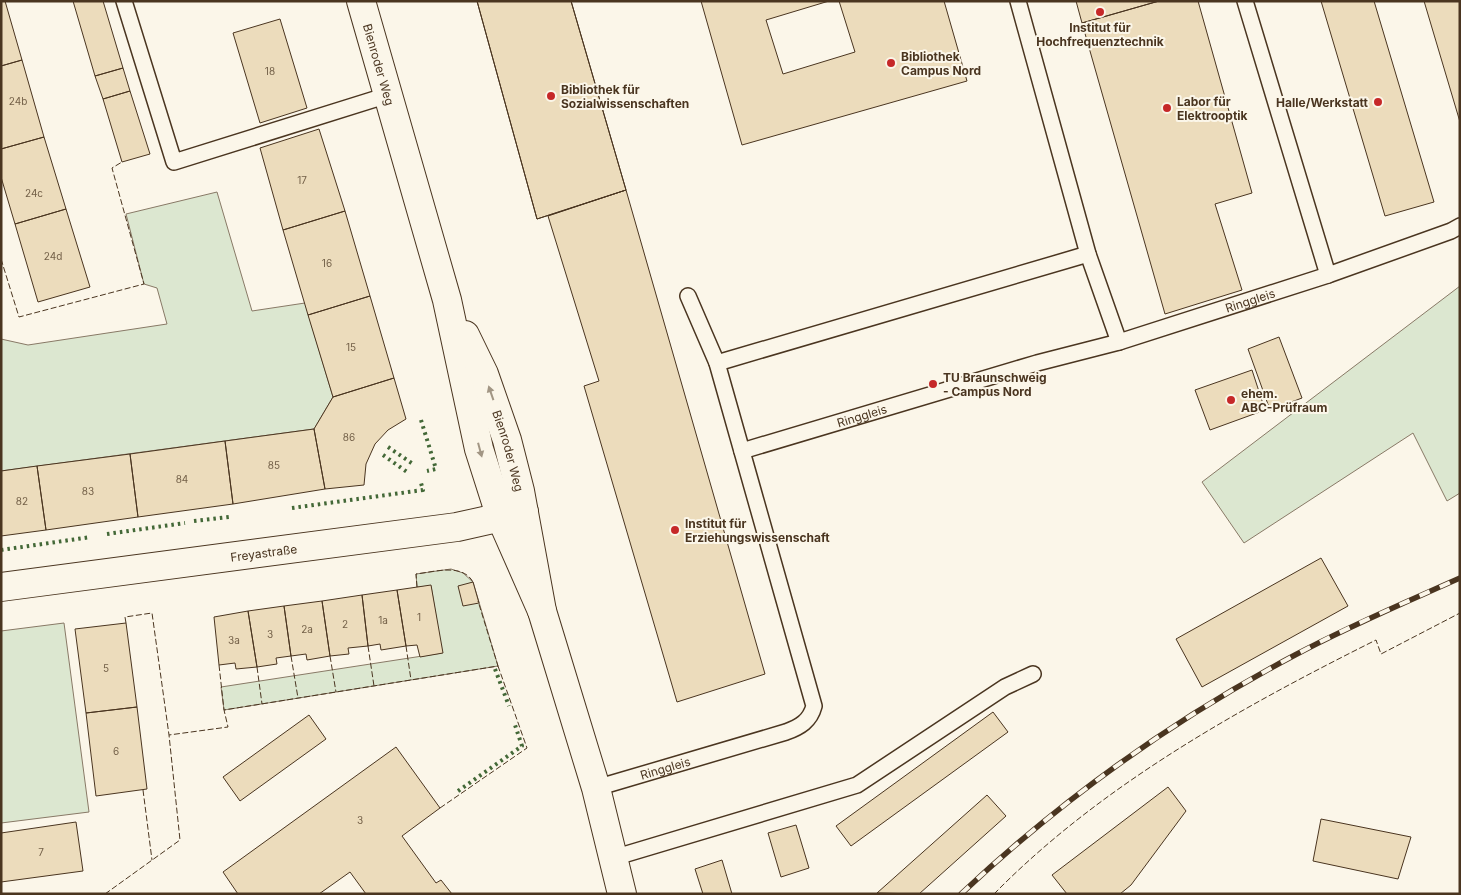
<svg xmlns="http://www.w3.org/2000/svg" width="1461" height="895" viewBox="0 0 1461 895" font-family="Inter,sans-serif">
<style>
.green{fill:#dce7d0;stroke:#887966}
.building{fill:#ecdcbc;stroke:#4a3520}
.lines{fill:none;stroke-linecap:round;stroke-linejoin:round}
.service-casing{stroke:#4a3520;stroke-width:18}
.minor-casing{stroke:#4a3520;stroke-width:30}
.secondary-casing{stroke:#4a3520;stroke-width:30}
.service{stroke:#fbf6e9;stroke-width:15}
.minor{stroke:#fbf6e9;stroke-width:28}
.secondary{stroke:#fbf6e9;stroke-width:28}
.rail-casing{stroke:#4a3520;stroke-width:5.5}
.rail{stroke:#fbf6e9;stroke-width:4;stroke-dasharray:11;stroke-linecap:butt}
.hedge{stroke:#436837;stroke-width:4;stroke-dasharray:2.5 4;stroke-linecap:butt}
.fence{stroke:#4a3520;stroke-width:1;stroke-dasharray:6 2.5;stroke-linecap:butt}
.oneway{fill:#a29684}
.poi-dot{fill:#c62828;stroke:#fbf6e9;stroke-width:2}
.labels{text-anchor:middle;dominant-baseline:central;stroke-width:4;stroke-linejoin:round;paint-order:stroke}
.number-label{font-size:10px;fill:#725f47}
.poi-label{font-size:12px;font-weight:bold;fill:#4a3520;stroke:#fbf6e9;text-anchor:start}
.street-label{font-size:12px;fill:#4a3520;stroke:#fbf6e9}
</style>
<rect width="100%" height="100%" fill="#fbf6e9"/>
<!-- green -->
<path class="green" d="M217,192L252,311L305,303L333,397L314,429L1,471V339L28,345L167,324L157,288L144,284L126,214Z
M1460,286V493L1447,501L1413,433L1244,543L1202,482Z
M451,569L463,573L473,582L498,666L224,710L221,687L442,653L431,586L417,587L416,574Z
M64,623L89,812L1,823V631Z"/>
<!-- building -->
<path class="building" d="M1,1H5L22,60L1,66Z
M73,1H103L123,68L95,76Z
M477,1H571L626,190L537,219Z
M477,1H571L626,190L537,219Z
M701,1H829L766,20L783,74L855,52L839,1H944L967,81L742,145Z
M1076,1H1159L1082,23Z
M1159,1H1198L1252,193L1215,204L1242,290L1165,314L1082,23Z
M1321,1H1374L1434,202L1385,216Z
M1424,1H1460V122Z
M280,19L307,108L260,123L233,33Z
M22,60L44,137L1,149V66Z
M123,68L130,91L103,99L95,76Z
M130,91L150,154L122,162L103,99Z
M319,129L345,211L283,230L260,148Z
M44,137L66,209L15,224L1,177V149Z
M626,190L765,674L677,702L584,386L599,381L548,216Z
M66,209L90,287L38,302L15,224Z
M345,211L370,296L308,315L283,230Z
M370,296L394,378L333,397L308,315Z
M1279,337L1302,398L1270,410L1248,349Z
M1252,370L1265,410L1210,430L1195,390Z
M394,378L406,419L388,430L375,444L366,464L364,485L325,489L314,429L333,397Z
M314,429L325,489L233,504L225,441Z
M225,441L233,504L138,517L130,454Z
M130,454L138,517L46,530L37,466Z
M37,466L46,530L1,536V471Z
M1321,558L1348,606L1202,687L1176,639Z
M473,582L479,603L463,606L458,586Z
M431,585L443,653L420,657L417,645L406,646L397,590Z
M397,590L406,646L381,650L380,644L368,646L362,595Z
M362,595L368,646L348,648L349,654L330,656L322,601Z
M322,601L330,656L307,660L306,654L291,656L284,606Z
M284,606L291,656L276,658L277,664L257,667L248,611Z
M248,611L257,667L236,669L235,663L219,665L214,617Z
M126,623L137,707L86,713L75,629Z
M137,707L147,789L96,796L86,713Z
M993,712L1008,732L851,846L836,826Z
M309,715L326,739L240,801L223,777Z
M396,747L440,808L402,836L436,883L441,880L452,894H366L350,872L319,894H238L223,872Z
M1168,787L1186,811L1131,885L1120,894H1067L1052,875Z
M987,795L1006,816L919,894L877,893Z
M1321,819L1411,837L1398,879L1313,861Z
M76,822L83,871L1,882V833Z
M796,825L809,868L781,877L768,833Z
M722,860L732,894H703L695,869Z"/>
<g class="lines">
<!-- service casing -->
<g class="service-casing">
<g id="service">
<path d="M124,1L174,162L388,95"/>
<path d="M1018,1L1088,254L1119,342"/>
<path d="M1245,1L1328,275"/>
<path d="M717,363L1088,254"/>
<path id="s1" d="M742,451L1037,363L1119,342L1328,275L1451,231L1460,226"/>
<path id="s2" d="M596,788L786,732C800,727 810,721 814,706L717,363L688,296"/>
<path d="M613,858L857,785L1005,687L1033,674"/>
</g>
</g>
<!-- minor casing -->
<g class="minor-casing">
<g id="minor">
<path id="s3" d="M1,587L457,527L524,512"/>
</g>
</g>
<!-- secondary casing -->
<g class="secondary-casing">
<g id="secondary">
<path id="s4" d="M361,1L447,300L479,449L501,518L542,611"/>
<path id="s5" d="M465,335L484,374L507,440L520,491L542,611L596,788L622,894"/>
</g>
</g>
<!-- service -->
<use href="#service" class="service"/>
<!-- minor -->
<use href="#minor" class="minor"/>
<!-- secondary -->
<use href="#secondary" class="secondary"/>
<!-- rail casing -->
<g class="rail-casing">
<path id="rail" d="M961,894C1061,800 1174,719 1295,655C1349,626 1404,603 1460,578"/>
</g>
<!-- rail -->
<use href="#rail" class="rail"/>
<!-- hedge -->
<path class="hedge" d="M421,420L436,469L427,471
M388,447L413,464
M383,455L407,472
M292,508L423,490L421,483
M194,521L229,517
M107,534L185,523
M1,550L91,537
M495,669L509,706
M458,791L522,746L514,722"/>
<!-- fence -->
<path class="fence" d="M1,259L19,317L144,284L112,168L122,162
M417,587L416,574C434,572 464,562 474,584
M126,623L125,617L152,613L169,735L228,727L224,710L498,666L478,601
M368,646L374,686
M406,646L411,680
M291,656L298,698
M330,656L336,692
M219,665L224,710
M257,667L262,704
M143,790L152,860
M440,808L527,748L498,666
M105,894L180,840L169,735
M994,894C1101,785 1240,708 1376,640L1381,654L1460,613"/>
</g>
<!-- one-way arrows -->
<defs><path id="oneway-solid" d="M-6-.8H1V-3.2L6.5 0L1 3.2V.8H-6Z" transform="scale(1.25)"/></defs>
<g class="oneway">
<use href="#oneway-solid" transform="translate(491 393) rotate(-109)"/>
<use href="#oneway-solid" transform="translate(480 450) rotate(75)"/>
</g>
<!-- markers -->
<g class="poi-dot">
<circle cx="1100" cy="12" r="5"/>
<circle cx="891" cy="63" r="5"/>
<circle cx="551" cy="96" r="5"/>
<circle cx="1378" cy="102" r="5"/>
<circle cx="1167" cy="108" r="5"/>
<circle cx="933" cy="384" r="5"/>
<circle cx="1231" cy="400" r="5"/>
<circle cx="675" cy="530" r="5"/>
</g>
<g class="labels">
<!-- number labels -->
<g class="number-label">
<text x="270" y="71">18</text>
<text x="18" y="101">24b</text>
<text x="302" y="180">17</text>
<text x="34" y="193">24c</text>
<text x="53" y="256">24d</text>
<text x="327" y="263">16</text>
<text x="351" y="347">15</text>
<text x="349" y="437">86</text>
<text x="274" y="465">85</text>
<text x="182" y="479">84</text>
<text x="88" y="491">83</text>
<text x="22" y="501">82</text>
<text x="419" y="617">1</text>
<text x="383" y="620">1a</text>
<text x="345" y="624">2</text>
<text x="307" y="629">2a</text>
<text x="270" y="634">3</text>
<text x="234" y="640">3a</text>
<text x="106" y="668">5</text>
<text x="116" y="751">6</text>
<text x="360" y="820">3</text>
<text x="41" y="852">7</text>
</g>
<!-- poi labels -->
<g class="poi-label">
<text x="1100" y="27" text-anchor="middle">Institut für<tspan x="1100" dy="14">Hochfrequenztechnik</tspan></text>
<text x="901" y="56">Bibliothek<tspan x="901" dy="14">Campus Nord</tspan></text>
<text x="561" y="89">Bibliothek für<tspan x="561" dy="14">Sozialwissenschaften</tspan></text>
<text x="1177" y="101">Labor für<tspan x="1177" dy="14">Elektrooptik</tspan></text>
<text x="1368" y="102" text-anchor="end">Halle/Werkstatt</text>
<text x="943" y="377">TU Braunschweig<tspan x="943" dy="14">- Campus Nord</tspan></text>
<text x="1241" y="393">ehem.<tspan x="1241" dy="14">ABC-Prüfraum</tspan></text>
<text x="685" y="523">Institut für<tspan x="685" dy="14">Erziehungswissenschaft</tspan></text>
</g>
<!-- street labels -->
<g class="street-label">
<text stroke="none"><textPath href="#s4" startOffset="66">Bienroder Weg</textPath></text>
<text stroke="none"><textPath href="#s1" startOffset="530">Ringgleis</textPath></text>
<text stroke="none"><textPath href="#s1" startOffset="125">Ringgleis</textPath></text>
<text stroke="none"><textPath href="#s5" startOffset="124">Bienroder Weg</textPath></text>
<text stroke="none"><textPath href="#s3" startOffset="265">Freyastraße</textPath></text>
<text stroke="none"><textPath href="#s2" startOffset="72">Ringgleis</textPath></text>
</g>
</g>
<!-- border -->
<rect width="1461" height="895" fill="none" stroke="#4a3520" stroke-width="5"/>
</svg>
